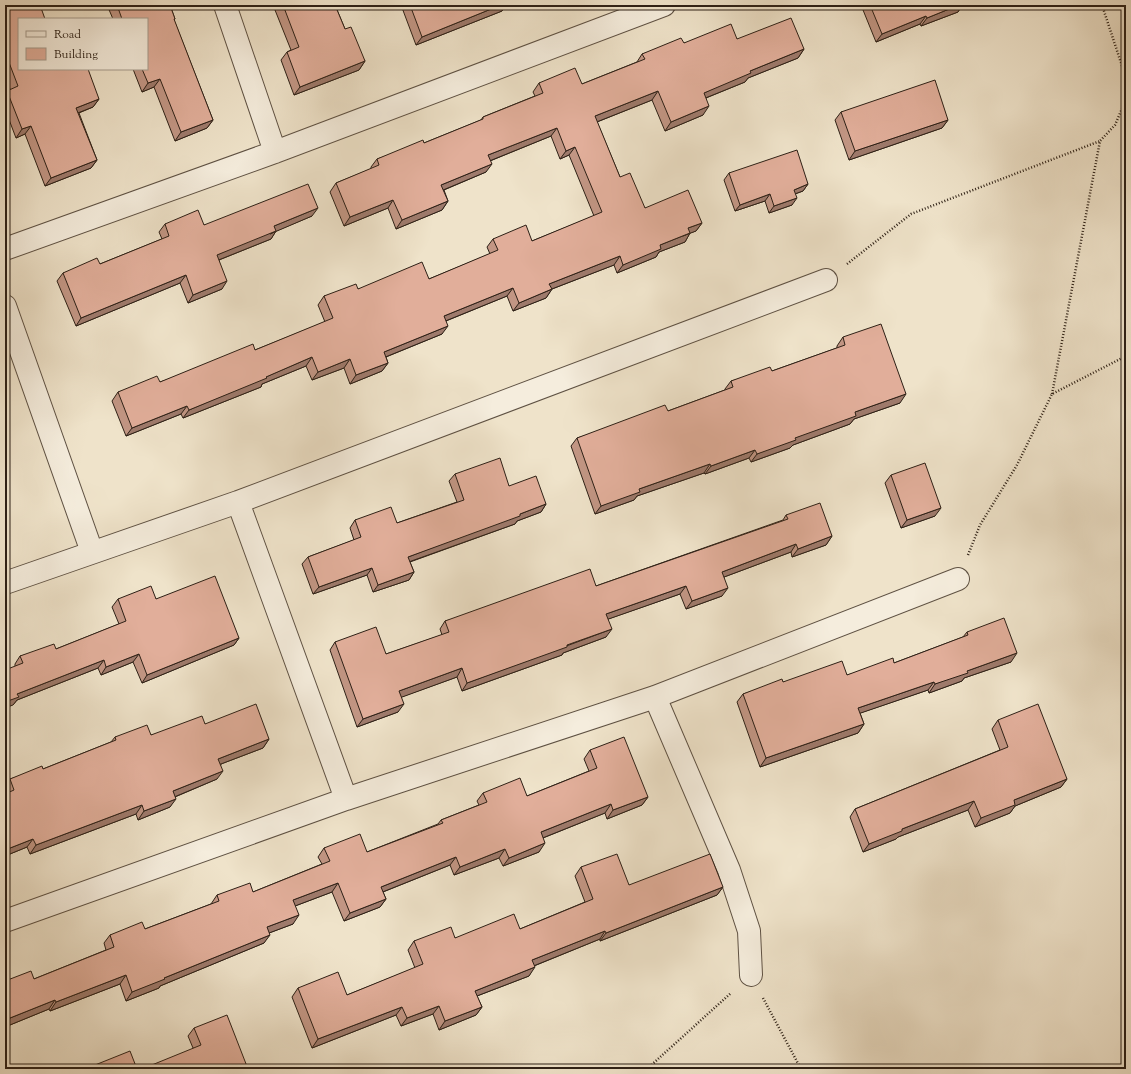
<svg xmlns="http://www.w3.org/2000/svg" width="1131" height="1074" viewBox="0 0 1131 1074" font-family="'Sorts Mill Goudy',serif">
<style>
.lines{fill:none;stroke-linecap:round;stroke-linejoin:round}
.street-casing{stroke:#5e5143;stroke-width:24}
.path{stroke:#2d2016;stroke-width:2.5;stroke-dasharray:1 2;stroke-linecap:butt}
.street{stroke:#f5eddd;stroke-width:22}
.wall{fill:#c29684;stroke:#2d2016}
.shaded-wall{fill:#9e7a6c;stroke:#2d2016}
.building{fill:#e1ae9a;stroke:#2d2016}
</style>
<rect width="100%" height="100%" fill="#efe3ca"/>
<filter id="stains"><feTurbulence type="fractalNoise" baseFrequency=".005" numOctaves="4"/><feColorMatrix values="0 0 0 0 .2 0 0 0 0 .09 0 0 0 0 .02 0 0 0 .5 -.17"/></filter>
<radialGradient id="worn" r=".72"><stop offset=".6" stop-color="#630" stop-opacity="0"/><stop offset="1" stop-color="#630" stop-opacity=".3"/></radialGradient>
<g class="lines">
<!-- street casing -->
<g class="street-casing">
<path id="street" d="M225,5L275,152
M5,249L275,152L664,5
M5,306L92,552
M238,502L346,799
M5,583L238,502L826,280
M655,697L729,870L749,931L751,975
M5,921L346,799L655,697L958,579"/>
</g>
<!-- path -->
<path class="path" d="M1102,5L1126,78
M847,264L911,214L1100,141
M1052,394L1100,141L1115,125L1124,104L1126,81
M968,555L980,525L1017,465L1052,394L1126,356
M763,998L801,1069
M647,1069L731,993"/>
<!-- street -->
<use href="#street" class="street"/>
</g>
<!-- wall -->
<path class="wall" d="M5,5L19,69L99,99L93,107L79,113L97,160L91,168L45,186L25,134L16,138L5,109V94L7,91L10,89L5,76Z
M107,5H170L175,19L174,20L213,120L207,128L175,141L154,87L142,92L133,69H147V19H113Z
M273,5H335L345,29L365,61L359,70L294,95L281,60L287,52L291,50Z
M401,5H506L502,11L416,45Z
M861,5H962L958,12L921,26L920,24L876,42Z
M737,39L804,49L798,58L748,78L745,82L706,98L703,115L665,131L652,100L597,122L620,177L645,208L702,223L696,231L690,233L685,242L659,252L656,257L617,273L614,265L552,289L546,298L513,311L507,296L446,321L442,334L386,357L388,363L382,371L350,384L344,368L312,380L306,366L262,384L261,387L183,418L181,414L126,436L112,401L118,392L160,382L255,350L325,322L318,305L324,296L358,289L429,279L490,254L487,247L493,239L532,241L594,216L569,155L560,159L551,136L490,161L486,172L444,190L448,201L442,210L396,229L388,208L344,226L330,192L336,183L371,169V167L377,159L424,143L481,120L483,117L535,96L533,92L539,83L582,84L637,62L642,54L684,43Z
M841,112L948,120L942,128L849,160L835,120Z
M729,173L808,184L803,191L795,194L792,205L769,213L765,201L735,211L724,180Z
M312,216L276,231L271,239L219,260L222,289L188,303L180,283L76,326L57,281L63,273L100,264L162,239L159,232L165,224L204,225Z
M843,337L900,403L854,419L850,424L793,445L790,448L751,462L749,458L705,474L704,473L637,496L634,500L595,514L571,446L577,438L668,411L725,390V389L731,381L772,371L837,348V346Z
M455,474L509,486L546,504L541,512L517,521L515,524L410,562L414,572L409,580L373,592L367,575L313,594L302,564L308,557L354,540L350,528L355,520L397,523L457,502L449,481Z
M891,475L935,516L901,528L885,483Z
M786,515L832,536L826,545L792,557L791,552L724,577L722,596L686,609L680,594L608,619L606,637L563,653L562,655L462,691L457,677L401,697L398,712L357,727L330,650L335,642L386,654L442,635L440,629L445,621L596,586L783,520Z
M118,599H156L239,638L234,645L142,683L133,662L101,675L98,668L17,700L13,705L15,666V664L20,656L56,649L119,624L112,607Z
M967,632L1011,662L964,678L962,681L929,693L928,690L860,713L864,724L858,733L760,767L737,702L743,694L783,682L847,675L894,663L963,637Z
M998,720L1067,779L1061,787L1015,806L1010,813L975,827L968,810L898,837L896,839L863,852L850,817L855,809L1000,750L992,729Z
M205,724L269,739L263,748L221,764L217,779L175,797L170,807L138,820L136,814L30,854L27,847L5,856V794L6,793L5,790V786L10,779L43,769L111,742L115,737L151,735Z
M590,750L648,797L642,805L607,819L605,813L543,838L539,852L503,866L499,858L454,875L450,865L383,892L386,899L380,907L344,921L332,892L295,906L293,924L269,933L264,943L160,986L159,988L126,1001L120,984L50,1011L49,1009L5,1027V981L34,979L106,950L104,943L110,935L145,929L211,904L217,895L253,892L322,864L318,857L324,848L367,852L438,824L441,820L479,805L477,801L483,793L527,796L589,771L584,759Z
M581,867L629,885L723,887L717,895L600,941V939L534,966L529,976L477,996L482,1007L476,1015L439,1030L433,1014L401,1026L396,1015L312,1048L292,997L298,988L347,995L415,968L408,950L414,941L455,938L520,929L585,902L575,876Z
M194,1028L248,1069L193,1048L188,1036Z
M95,1065L137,1069H92Z"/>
<!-- shaded-wall -->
<path class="shaded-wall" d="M501,5H506L502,11L416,45L422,37Z
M959,5H962L958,12L921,26L927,18Z
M926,16L920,24L876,42L882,34Z
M804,49L798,58L748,78L745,82L698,101L704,93L750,71Z
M365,61L359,70L294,95L300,87Z
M160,79L154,87L142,92L148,83Z
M658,91L652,100L589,125L595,116Z
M99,99L93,107L70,116L76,108Z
M709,106L703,115L665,131L671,122Z
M213,120L207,128L175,141L181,132Z
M948,120L942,128L849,160L855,151Z
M31,126L25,134L16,138L22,129Z
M557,128L551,136L482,164L488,155Z
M575,147L569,155L560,159L566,151Z
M97,160L91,168L45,186L51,178Z
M492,164L486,172L436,193L441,185Z
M808,184L803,191L789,196L794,190Z
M770,194L765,201L735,211L740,205Z
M797,198L792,205L769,213L774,206Z
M393,200L388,208L344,226L350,217Z
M448,201L442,210L396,229L402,220Z
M318,208L312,216L270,234L276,231L271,239L211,263L217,255L274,226Z
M702,223L696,231L683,236L688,228Z
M690,233L685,242L659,252L656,257L617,273L623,265L660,245Z
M620,256L614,265L544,292L549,284Z
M186,275L180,283L76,326L81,318Z
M227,281L222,289L188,303L193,295Z
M513,288L507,296L438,324L444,316Z
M552,289L546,298L513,311L519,303Z
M448,326L442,334L378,360L384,352Z
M312,357L306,366L262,384L261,387L183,418L189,410Z
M350,359L344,368L312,380L318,372Z
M388,363L382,371L350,384L356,375Z
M906,394L900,403L854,419L850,424L793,445L790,448L751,462L757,454L855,412Z
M187,406L181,414L126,436L132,428Z
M755,450L749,458L705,474L711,466Z
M710,464L704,473L637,496L634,500L595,514L601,506L639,489Z
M546,504L541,512L517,521L515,524L403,564L408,557L520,514Z
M941,508L935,516L901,528L907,520Z
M832,536L826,545L792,557L798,549Z
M796,544L791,552L716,580L722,572Z
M372,568L367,575L313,594L319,587Z
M414,572L409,580L373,592L378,585Z
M686,586L680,594L600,622L606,614Z
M728,588L722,596L686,609L692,601Z
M612,629L606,637L563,653L562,655L462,691L467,683Z
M239,638L234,645L142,683L147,675Z
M1017,653L1011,662L964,678L962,681L929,693L935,684L967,671Z
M139,654L133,662L101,675L106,667Z
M104,660L98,668L17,700L13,705L5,708V702L17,694Z
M462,668L457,677L394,700L399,691Z
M934,682L928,690L852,716L858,708Z
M404,704L398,712L357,727L363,719Z
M864,724L858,733L760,767L766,758Z
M269,739L263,748L213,767L218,759Z
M223,771L217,779L167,800L173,791Z
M1067,779L1061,787L1015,806L1010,813L975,827L981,818L1014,800Z
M648,797L642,805L607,819L613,810Z
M176,799L170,807L138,820L144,811Z
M974,801L968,810L898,837L896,839L863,852L869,844L902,829Z
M611,804L605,813L535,841L541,832Z
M142,805L136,814L30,854L36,845Z
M33,839L27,847L5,856V850Z
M545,843L539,852L503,866L509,858Z
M505,849L499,858L454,875L460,867Z
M456,857L450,865L375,895L381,887Z
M338,883L332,892L287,909L293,900Z
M723,887L717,895L600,941L606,933Z
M386,899L380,907L344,921L350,913Z
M299,915L293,924L261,936L267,927Z
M605,931L600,939L526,969L532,960Z
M270,935L264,943L160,986L159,988L126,1001L132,992L164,978Z
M535,967L529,976L469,999L475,991Z
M126,975L120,984L50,1011L56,1002Z
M55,1000L49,1009L5,1027V1026L10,1018Z
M439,1006L433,1014L401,1026L407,1018Z
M402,1007L396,1015L312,1048L318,1039Z
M482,1007L476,1015L439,1030L445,1021Z"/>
<!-- building -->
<path class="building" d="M5,5H40L45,19H19V69H88L99,99L76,108L97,160L51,178L31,126L22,129L7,91L18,86L5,52Z
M117,5H170L175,19H174L213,120L181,132L160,79L148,83L142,69H147V19H122Z
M283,5H335L345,29L351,27L365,61L300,87L287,52L299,47Z
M410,5H501L422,37Z
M870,5H959L927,18L926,16L882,34Z
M791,18L804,49L750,71L751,73L704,93L709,106L671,122L658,91L595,116L620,177L630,173L645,208L688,190L702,223L688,228L690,233L660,245L661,249L623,265L620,256L549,284L552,289L519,303L513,288L444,316L448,326L384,352L388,363L356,375L350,359L318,372L312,357L266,377L267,378L189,410L187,406L132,428L118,392L157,376L160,382L253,344L255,350L333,318L324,296L356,284L358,289L422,262L429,279L498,250L493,239L526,225L532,241L602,212L575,147L566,151L557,128L488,155L492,164L441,185L448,201L402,220L393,200L350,217L336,183L379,165L377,159L423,140L424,143L483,119V117L543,93L539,83L575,68L582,84L645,59L642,54L681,38L684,43L731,24L737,39Z
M935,80L948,120L855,151L841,112Z
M797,150L808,184L794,190L797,198L774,206L770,194L740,205L729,173Z
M308,184L318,208L274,226L276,231L217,255L227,281L193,295L186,275L81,318L63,273L97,258L100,264L169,236L165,224L198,210L204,225Z
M881,324L906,394L855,412L856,416L795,438L796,440L757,454L755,450L711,466L710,464L639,489L640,492L601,506L577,438L665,405L668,411L733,387L731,381L770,367L772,371L845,345L843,337Z
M500,458L509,486L536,476L546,504L520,514V516L408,557L414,572L378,585L372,568L319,587L308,557L361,537L355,520L391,507L397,523L464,500L455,474Z
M925,463L941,508L907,520L891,475Z
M820,503L832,536L798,549L796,544L722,572L728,588L692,601L686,586L606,614L612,629L567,645V647L467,683L462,668L399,691L404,704L363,719L335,642L376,627L386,654L449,632L445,621L590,569L596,586L788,519L786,515Z
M215,576L239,638L147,675L139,654L106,667L104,660L17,694L19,697L5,702V670L23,663L20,656L54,644L56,649L126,621L118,599L151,586L156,599Z
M1004,618L1017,653L967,671L968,673L935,684L934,682L858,708L864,724L766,758L743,694L782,679L783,682L842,661L847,675L893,658L894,663L968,635L967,632Z
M256,704L269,739L218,759L223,771L173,791L176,799L144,811L142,805L36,845L33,839L5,850V794L14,790L10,779L42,766L43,769L116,740L115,737L147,725L151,735L202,716L205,724Z
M1038,704L1067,779L1014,800L1015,805L981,818L974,801L902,829V831L869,844L855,809L1008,747L998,720Z
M624,737L648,797L613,810L611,804L541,832L545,843L509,858L505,849L460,867L456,857L381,887L386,899L350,913L338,883L293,900L299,915L267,927L270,935L164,978L165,979L132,992L126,975L56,1002L55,1000L10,1018L8,1014L5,1015V981L31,971L34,979L114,947L110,935L142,922L145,929L219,901L217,895L250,883L253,892L330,861L324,848L360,834L367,852L443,823L441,820L487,802L483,793L520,778L527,796L597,768L590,750Z
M617,854L629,885L710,854L723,887L606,933L605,931L532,960L535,967L475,991L482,1007L445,1021L439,1006L407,1018L402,1007L318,1039L298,988L338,972L347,995L423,964L414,941L451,927L455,938L514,914L520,929L593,899L581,867Z
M227,1015L248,1069H142L201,1045L194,1028Z
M130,1051L137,1069H96L95,1065Z"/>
<!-- margin -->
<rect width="1131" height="1074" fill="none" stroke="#efe3ca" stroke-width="20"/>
<rect x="6" y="6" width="1119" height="1062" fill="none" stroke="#2d2016" stroke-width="2"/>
<rect x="10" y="10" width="1111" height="1054" fill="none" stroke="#2d2016"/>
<!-- legend -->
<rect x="18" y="18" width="130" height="52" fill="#f5eddd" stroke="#a59b8d"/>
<rect x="26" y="31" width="20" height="6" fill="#f5eddd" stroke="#a59b8d"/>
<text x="54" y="38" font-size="12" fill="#2d2016">Road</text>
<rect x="26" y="48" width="20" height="12" fill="#e1ae9a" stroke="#a59b8d"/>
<text x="54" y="58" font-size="12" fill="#2d2016">Building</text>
<rect width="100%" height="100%" filter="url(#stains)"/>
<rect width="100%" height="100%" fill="url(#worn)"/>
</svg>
